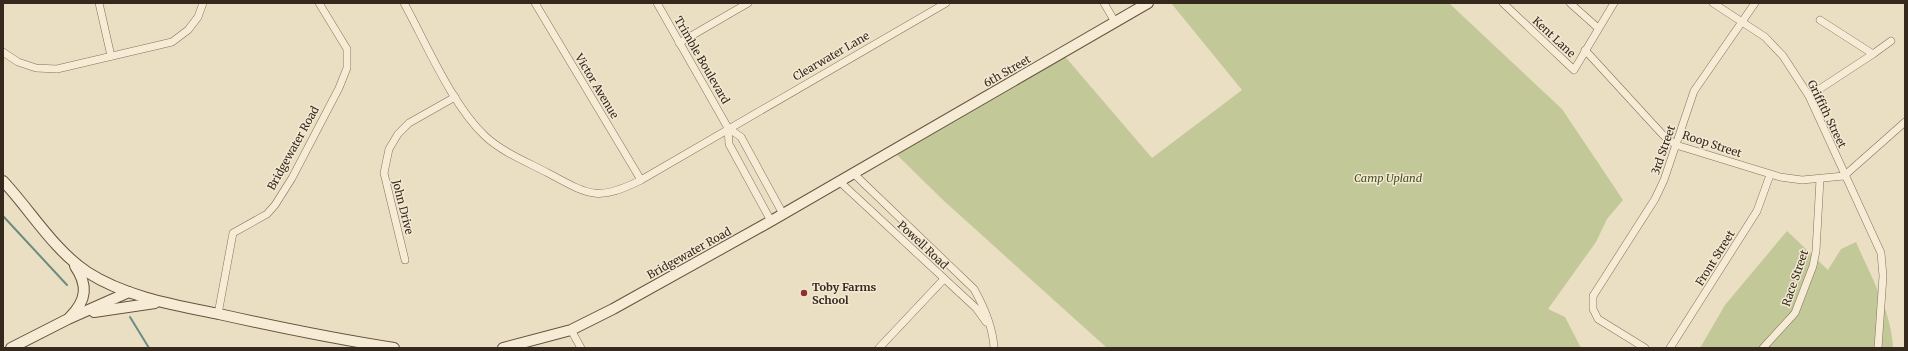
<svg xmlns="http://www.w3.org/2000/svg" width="1908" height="351" viewBox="0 0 1908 351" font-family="Merriweather,serif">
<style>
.green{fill:#c3c898}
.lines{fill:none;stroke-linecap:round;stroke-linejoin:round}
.stream{stroke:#6d8b83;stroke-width:2}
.street-casing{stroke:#84705b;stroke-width:8}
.secondary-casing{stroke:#66523e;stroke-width:12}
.street{stroke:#f6ecd6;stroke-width:7}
.secondary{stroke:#f6ecd6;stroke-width:10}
.poi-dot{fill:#8f2f31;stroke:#f3e9d2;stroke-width:1.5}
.labels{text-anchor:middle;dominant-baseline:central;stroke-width:3;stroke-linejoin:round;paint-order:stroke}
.street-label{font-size:11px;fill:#35291e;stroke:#f3e9d2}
.park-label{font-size:11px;font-style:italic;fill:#465026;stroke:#f3e9d2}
.poi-label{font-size:11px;font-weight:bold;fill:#35291e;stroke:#f3e9d2;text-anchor:start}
</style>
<rect width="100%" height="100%" fill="#ebdfc3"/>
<g class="green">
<polygon points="1171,3 1450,4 1562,109 1623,200 1607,219 1596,242 1548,309 1565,317 1581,348 1107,348 943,200 893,151 1062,53 1152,158 1242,90"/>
<path d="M1787,231L1828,270L1841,249L1856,242C1870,275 1892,312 1893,348H1700L1725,305Z"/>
</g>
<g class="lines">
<g class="stream">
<polyline points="3,216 67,285"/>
<polyline points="130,317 149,348"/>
</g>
<defs>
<g id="street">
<polyline points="99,3 111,56"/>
<path d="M404,3C426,43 452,105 485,136C502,152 527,162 548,173C589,195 597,202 641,180L946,3"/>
<polyline points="535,3 641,180"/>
<polyline points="657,3 728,128 741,137 783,214"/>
<polyline points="1104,3 1115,22"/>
<polyline points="1503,3 1574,70 1614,3"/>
<polyline points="1570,3 1598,28"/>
<polyline points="1713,3 1765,37 1783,56 1809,96 1881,253 1883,276 1878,348"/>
<polyline points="1820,20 1873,54"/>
<polyline points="679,43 748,3"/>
<polyline points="1585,50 1663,135 1676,145 1780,177 1802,180 1844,176"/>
<polyline points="3,52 18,62 36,68 57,69 172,42 188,30 198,17 203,3"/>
<polyline points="1809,96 1873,54 1891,41"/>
<polyline points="728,128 729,144 771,221"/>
<path d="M853,173L974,289C984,307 993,327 994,348"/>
<polyline points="1844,176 1905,122"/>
<polyline points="839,181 976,308 986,322"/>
<polyline points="405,260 384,173 389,149 398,134 409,123 455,97"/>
<polyline points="218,314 233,233 267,214 275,205 292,178 339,88 347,68 347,49 319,3"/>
<polyline points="571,330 581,348"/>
<polyline points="879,348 944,279"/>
<polyline points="1645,348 1598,319 1593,309 1593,296 1655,199 1664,180 1694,91 1755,3"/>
<polyline points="1670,348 1757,211 1770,175"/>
<polyline points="1763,348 1795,313 1813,266 1816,251 1820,179"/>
</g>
<g id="secondary">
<path d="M3,181C31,211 53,249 87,272C126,297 174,305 219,314C277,327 336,339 394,348"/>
<polyline points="94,312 155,303"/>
<path d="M70,317C87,300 88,285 75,266"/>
<polyline points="11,348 68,319 129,292"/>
<polyline points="503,348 571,330 613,309 771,221 1148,3"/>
</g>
</defs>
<use href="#street" class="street-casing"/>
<use href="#secondary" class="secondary-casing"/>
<use href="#street" class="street"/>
<use href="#secondary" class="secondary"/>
</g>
<circle class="poi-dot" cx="804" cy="293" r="4"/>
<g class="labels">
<g class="street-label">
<text transform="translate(1554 37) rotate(43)">Kent Lane</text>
<text transform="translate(831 56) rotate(-30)">Clearwater Lane</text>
<text transform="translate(702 60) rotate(60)">Trimble Boulevard</text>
<text transform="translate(1007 71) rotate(-30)">6th Street</text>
<text transform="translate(597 86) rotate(59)">Victor Avenue</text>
<text transform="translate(1827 114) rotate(64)">Griffith Street</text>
<text transform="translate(1712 144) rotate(18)">Roop Street</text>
<text transform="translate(293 148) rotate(-61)">Bridgewater Road</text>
<text transform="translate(1663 150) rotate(-71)">3rd Street</text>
<text transform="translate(403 207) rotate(76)">John Drive</text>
<text transform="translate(923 245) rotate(43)">Powell Road</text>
<text transform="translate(689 253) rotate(-29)">Bridgewater Road</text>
<text transform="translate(1715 258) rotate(-58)">Front Street</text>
<text transform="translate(1795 278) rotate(-71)">Race Street</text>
</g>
<g class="park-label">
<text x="1388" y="178">Camp Upland</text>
</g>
<g class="poi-label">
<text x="812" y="287">Toby Farms<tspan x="812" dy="13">School</tspan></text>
</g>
</g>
<rect width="1908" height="351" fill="none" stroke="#35291e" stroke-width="8"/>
</svg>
